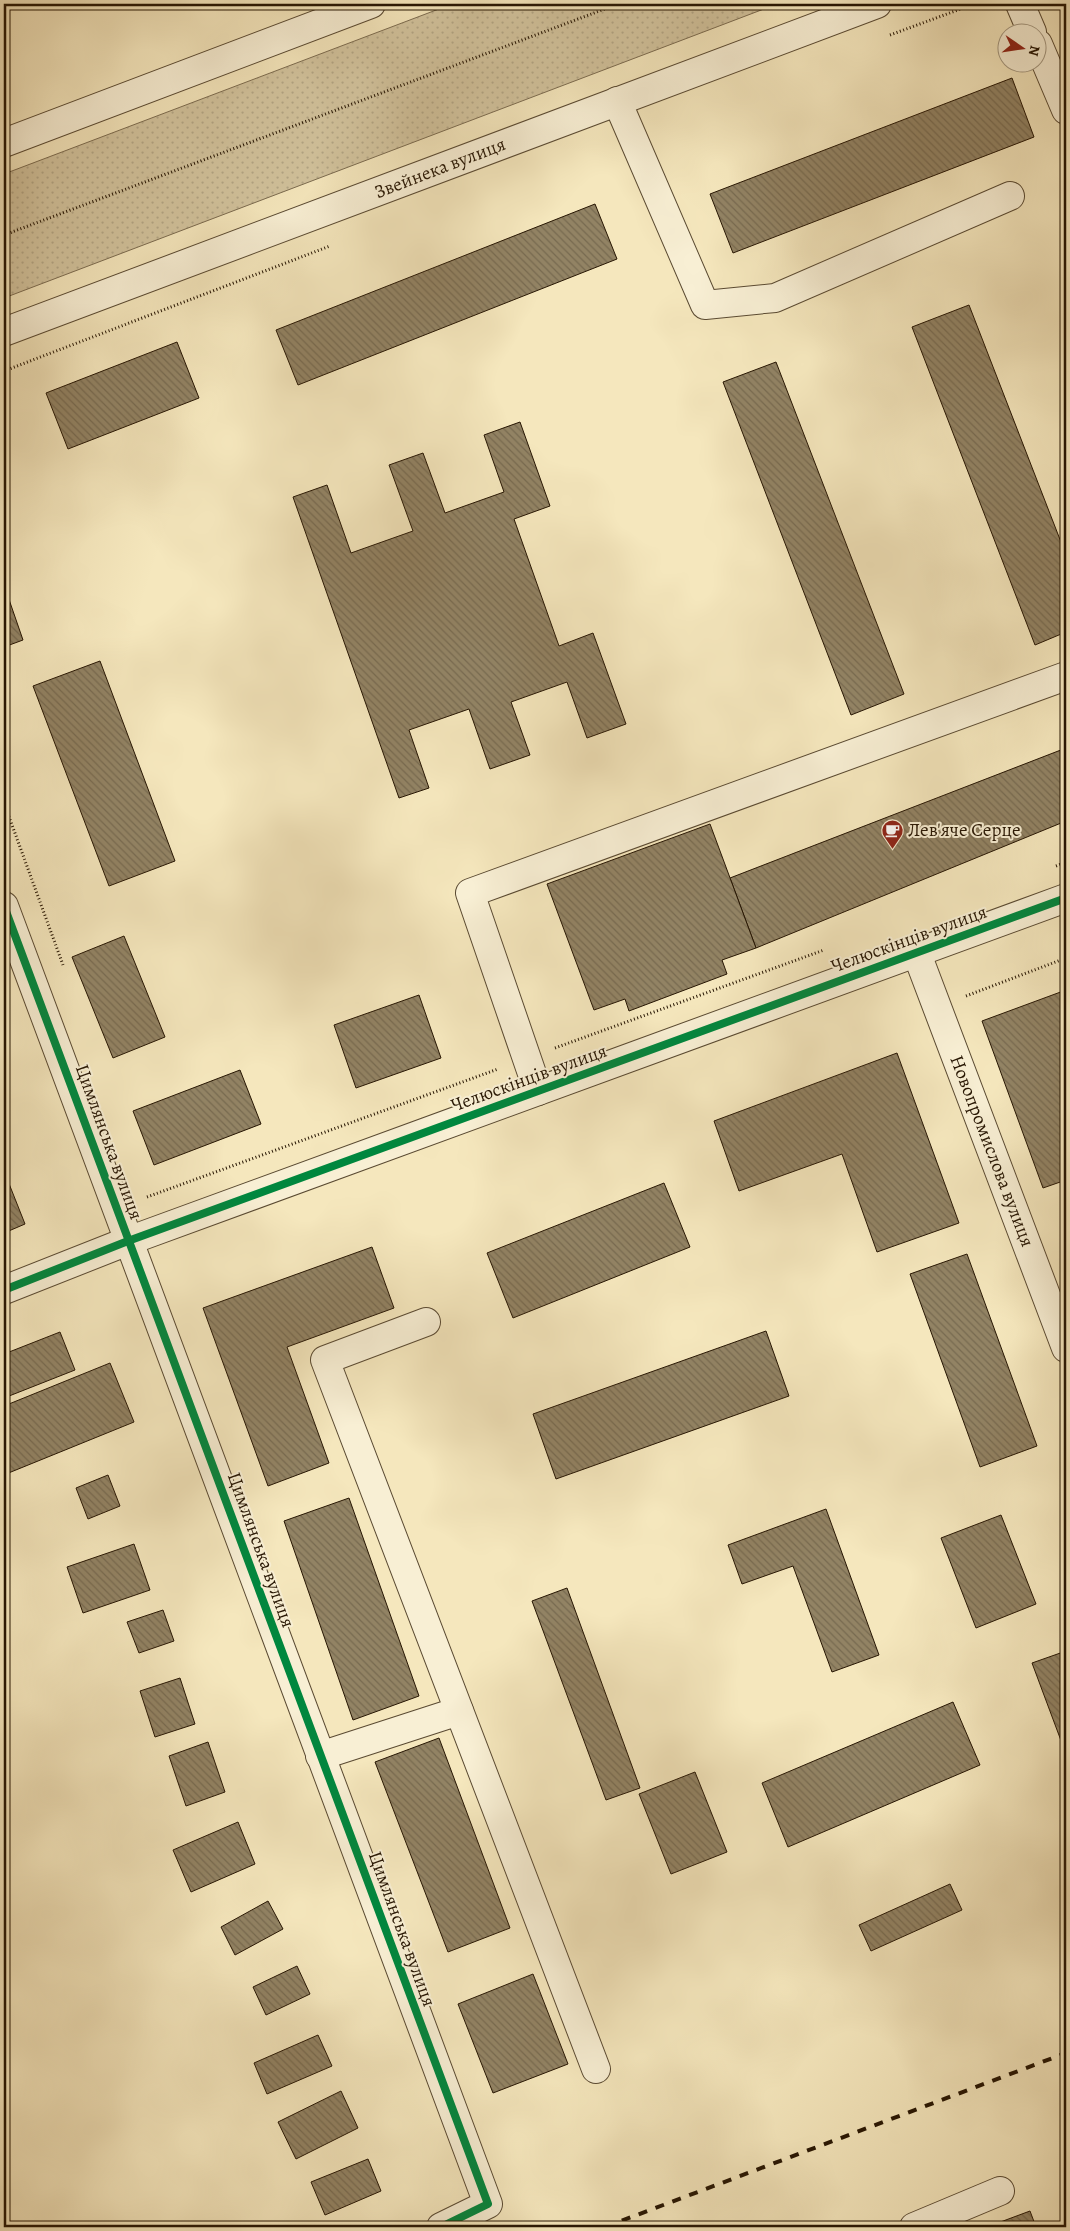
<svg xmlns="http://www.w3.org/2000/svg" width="1070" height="2231" viewBox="0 0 1070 2231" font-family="Alegreya,serif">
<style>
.green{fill:url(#green-dots);stroke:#7c6c50}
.building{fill:url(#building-back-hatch);stroke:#271603}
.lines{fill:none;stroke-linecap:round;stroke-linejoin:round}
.minor-casing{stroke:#5a4a32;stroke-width:30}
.path{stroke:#271603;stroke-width:3;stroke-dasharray:1 2.5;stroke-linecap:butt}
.minor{stroke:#f8efd4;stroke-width:28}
.rail{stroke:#271603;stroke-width:4;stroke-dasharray:9 9;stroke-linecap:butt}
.cycleway-casing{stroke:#f8efd4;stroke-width:11}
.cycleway{stroke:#00873e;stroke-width:8}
.labels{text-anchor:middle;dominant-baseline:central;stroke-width:4;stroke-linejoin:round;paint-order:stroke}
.street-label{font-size:19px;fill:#271603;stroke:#f8efd4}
.poi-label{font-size:19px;fill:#271603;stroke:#f8efd4;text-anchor:start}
</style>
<defs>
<pattern id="green-dots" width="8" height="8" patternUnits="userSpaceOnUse" patternTransform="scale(1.25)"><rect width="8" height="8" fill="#d2c39d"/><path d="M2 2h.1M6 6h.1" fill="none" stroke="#b4a786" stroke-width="1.8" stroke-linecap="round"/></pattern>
<pattern id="building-back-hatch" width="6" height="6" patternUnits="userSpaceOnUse" patternTransform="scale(1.25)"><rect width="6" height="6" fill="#928364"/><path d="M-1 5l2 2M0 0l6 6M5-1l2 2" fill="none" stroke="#776a50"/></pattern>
</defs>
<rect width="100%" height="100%" fill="#f5e7bd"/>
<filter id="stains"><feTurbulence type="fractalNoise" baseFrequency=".004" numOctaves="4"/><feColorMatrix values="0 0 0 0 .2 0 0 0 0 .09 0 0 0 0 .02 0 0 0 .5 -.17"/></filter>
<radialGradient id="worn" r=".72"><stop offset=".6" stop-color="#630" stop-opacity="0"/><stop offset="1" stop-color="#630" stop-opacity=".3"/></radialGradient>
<polygon class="green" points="452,4 777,4 4,298 4,174"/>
<g class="building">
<polygon points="1012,78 1034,137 733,253 710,194"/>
<polygon points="595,204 617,259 298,385 276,330"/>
<polygon points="969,305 1066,555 1066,632 1035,645 912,327"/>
<polygon points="177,342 199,398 68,449 46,393"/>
<polygon points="776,362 904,694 851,715 723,382"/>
<polygon points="520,422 550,506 514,519 559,646 593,633 626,724 587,738 567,682 511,702 530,755 490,769 469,709 409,730 429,788 399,798 293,497 327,485 351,553 413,531 389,465 423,453 445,513 504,492 484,435"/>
<polygon points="4,585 23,640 4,647"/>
<polygon points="100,661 175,861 109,886 33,686"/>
<polygon points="1066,748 1066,821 756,948 730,878"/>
<polygon points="710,824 756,948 722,960 727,974 629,1011 625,999 594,1010 547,884"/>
<polygon points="124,936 165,1037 113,1058 72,957"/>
<polygon points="1066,990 1066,1180 1043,1188 982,1021"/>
<polygon points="419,995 441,1058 356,1088 334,1025"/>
<polygon points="897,1053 959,1223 877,1252 842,1154 739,1191 714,1121"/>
<polygon points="240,1070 261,1124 154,1165 133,1111"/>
<polygon points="4,1171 25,1224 4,1233"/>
<polygon points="664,1183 690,1247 513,1318 487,1253"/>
<polygon points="372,1247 394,1308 287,1347 329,1463 268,1486 203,1308"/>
<polygon points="967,1254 1037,1446 980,1467 910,1274"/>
<polygon points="766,1331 789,1396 556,1479 533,1414"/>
<polygon points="60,1332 75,1370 4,1398 4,1354"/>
<polygon points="110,1363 134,1422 6,1474 4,1468 4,1406"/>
<polygon points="108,1475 120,1506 88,1519 76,1488"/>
<polygon points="349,1498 419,1696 353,1720 284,1521"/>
<polygon points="826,1509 879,1655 832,1672 793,1566 742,1584 728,1545"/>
<polygon points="1001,1515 1036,1604 976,1628 941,1538"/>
<polygon points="134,1544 150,1590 83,1613 67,1567"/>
<polygon points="567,1588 640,1788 606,1800 532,1601"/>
<polygon points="163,1610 174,1641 139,1653 127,1622"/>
<polygon points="1066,1651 1066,1754 1032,1663"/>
<polygon points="180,1678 195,1724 155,1737 140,1691"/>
<polygon points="953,1702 980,1765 788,1847 762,1783"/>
<polygon points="439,1738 510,1928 448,1952 375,1762"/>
<polygon points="208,1742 225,1792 186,1806 169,1756"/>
<polygon points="695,1772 727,1852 671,1874 639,1794"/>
<polygon points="238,1822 255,1864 191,1892 173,1850"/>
<polygon points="950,1884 962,1910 871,1951 859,1925"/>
<polygon points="268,1901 283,1929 235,1955 221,1927"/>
<polygon points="297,1966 310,1994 266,2015 253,1987"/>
<polygon points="533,1974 568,2064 493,2093 458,2004"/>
<polygon points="318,2035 332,2066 267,2094 254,2063"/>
<polygon points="341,2091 358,2128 296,2159 278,2122"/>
<polygon points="368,2159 381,2191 325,2215 311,2182"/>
<polygon points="1030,2211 1036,2227 987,2227"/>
</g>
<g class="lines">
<defs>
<g id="minor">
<polyline points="1020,4 1032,32"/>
<polyline points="1038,44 1066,110"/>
<polyline points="617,101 705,305 775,298 1010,196"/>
<polyline points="4,143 371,4"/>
<polyline points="4,332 877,4"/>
<polyline points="4,906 488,2204 441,2227"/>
<polyline points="917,954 1066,1348"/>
<polyline points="538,1091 470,893 1066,676"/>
<polyline points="4,1290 128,1241 1066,898"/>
<polyline points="426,1322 325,1360 596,2069"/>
<polyline points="320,1756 459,1711"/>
<polyline points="914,2227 1000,2191"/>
</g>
</defs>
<use href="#minor" class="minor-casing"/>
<g class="path">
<polyline points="890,35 974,4"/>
<polyline points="4,235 618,4"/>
<polyline points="4,371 330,246"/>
<polyline points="4,803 63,965"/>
<polyline points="1056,866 1066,862"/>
<polyline points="966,996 1066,958"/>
<polyline points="555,1048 824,950"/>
<polyline points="147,1197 498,1069"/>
</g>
<use href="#minor" class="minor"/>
<polyline class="rail" points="605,2227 1066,2053"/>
<defs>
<g id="cycleway">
<polyline points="4,906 488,2204 441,2227"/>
<polyline points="4,1290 128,1241 1066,898"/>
</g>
</defs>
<use href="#cycleway" class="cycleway-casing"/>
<use href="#cycleway" class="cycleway"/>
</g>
<defs>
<symbol id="cafe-pin" viewBox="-11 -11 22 30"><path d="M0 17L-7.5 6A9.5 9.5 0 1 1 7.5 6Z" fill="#8f2418" stroke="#f8efd4"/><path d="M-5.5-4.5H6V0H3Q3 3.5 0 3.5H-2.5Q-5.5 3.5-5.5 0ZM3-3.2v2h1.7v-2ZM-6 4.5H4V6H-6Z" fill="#fff"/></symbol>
</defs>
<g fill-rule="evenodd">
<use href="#cafe-pin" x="880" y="818" width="25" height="34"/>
</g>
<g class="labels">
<g class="street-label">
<text transform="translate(440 168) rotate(-21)">Звейнека вулиця</text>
<text transform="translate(909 939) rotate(-20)">Челюскінців вулиця</text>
<text transform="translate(529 1078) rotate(-20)">Челюскінців вулиця</text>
<text transform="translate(109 1142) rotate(70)">Цимлянська вулиця</text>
<text transform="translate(992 1151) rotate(69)">Новопромислова вулиця</text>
<text transform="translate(261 1550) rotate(70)">Цимлянська вулиця</text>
<text transform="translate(402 1929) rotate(70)">Цимлянська вулиця</text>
</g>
<g class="poi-label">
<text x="908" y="830">Лев'яче Серце</text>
</g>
</g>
<rect width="1070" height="2231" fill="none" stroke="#f5e7bd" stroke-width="20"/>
<rect x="5" y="5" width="1060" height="2221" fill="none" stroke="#271603" stroke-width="2.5"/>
<rect x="10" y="10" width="1050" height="2211" fill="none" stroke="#271603"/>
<g transform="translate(1022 48) rotate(103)"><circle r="24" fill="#f8efd4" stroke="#a49880"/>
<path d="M0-4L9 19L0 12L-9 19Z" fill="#8f2418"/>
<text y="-8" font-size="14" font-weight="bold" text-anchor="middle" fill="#271603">N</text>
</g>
<rect width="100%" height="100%" filter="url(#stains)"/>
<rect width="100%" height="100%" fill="url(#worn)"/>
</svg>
